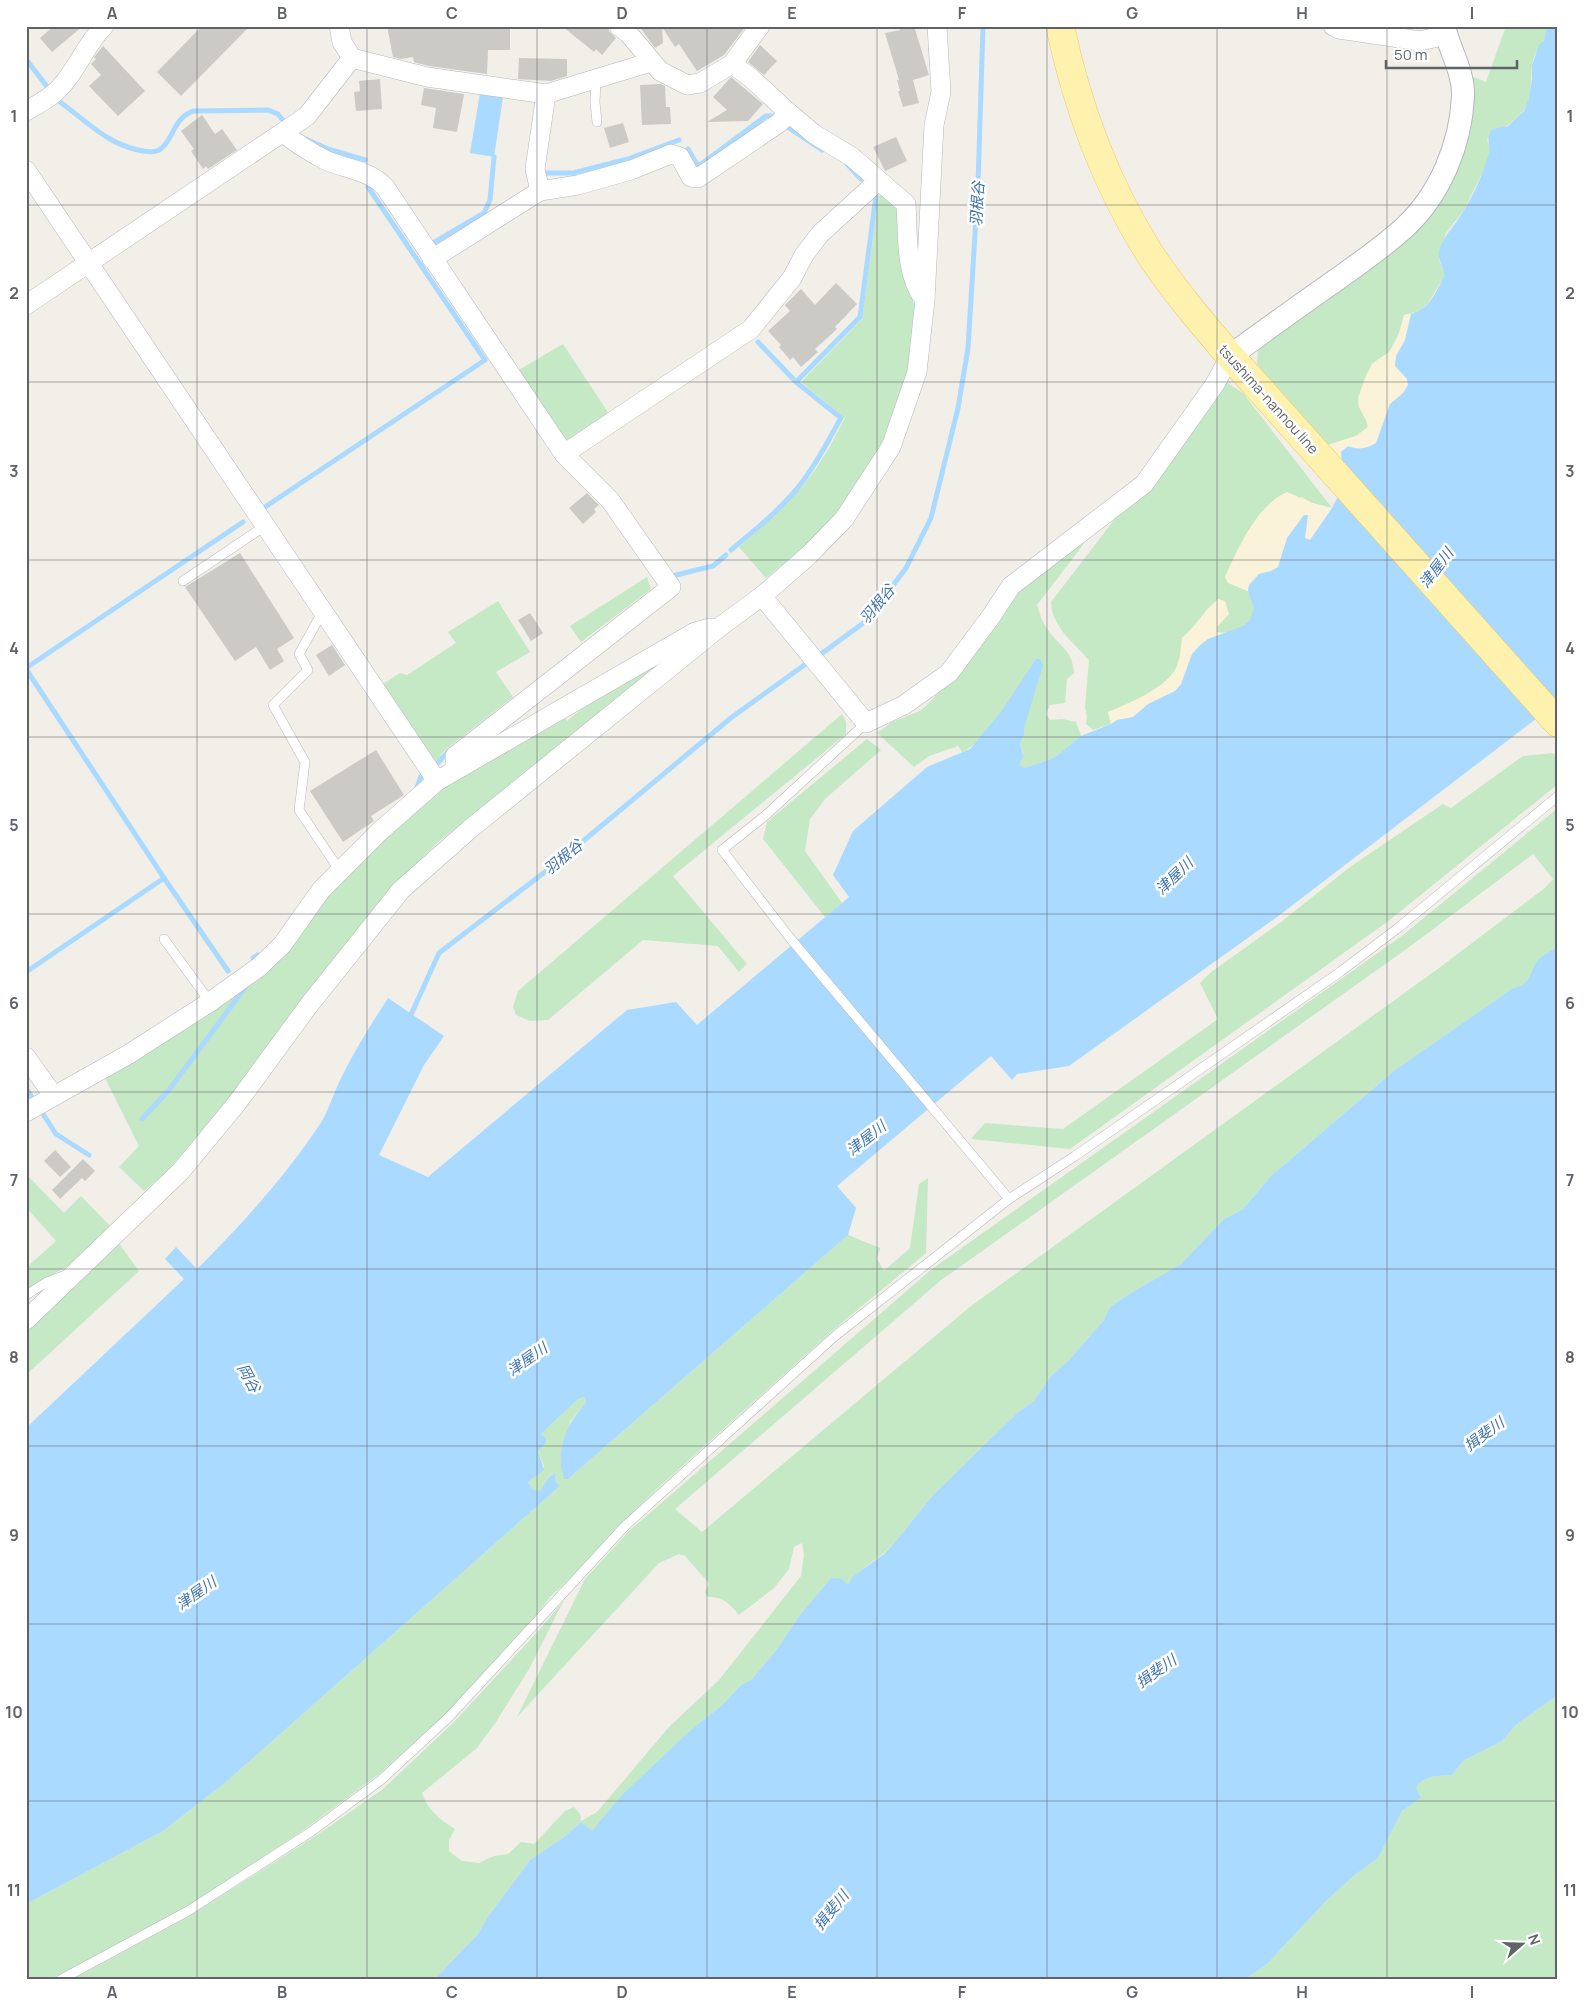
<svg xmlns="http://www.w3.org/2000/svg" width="1584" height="2006" viewBox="0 0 1584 2006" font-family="Manrope,'Noto Sans JP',sans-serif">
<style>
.green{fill:#c5e8c5;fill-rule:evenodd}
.sand{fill:#fbf3d9}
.water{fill:#aadaff}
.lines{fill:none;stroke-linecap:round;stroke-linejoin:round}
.stream{stroke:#aadaff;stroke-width:5}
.building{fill:#cccac5}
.service-casing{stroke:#b5b8bc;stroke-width:10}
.minor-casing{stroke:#b5b8bc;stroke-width:20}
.tertiary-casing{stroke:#b5b8bc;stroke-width:24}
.primary-casing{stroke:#f2c960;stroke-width:29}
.service{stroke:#fff;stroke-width:9}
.minor{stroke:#fff;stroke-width:19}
.tertiary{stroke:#fff;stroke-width:22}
.primary{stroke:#fff2af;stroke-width:28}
.grid{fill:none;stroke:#5f6368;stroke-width:1;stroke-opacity:0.55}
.labels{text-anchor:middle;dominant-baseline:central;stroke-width:5;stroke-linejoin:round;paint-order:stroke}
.street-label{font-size:14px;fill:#5f6368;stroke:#fff}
.water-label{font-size:15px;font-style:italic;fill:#4174aa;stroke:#fff}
.neatline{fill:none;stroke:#5f6368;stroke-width:2}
.grid-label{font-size:16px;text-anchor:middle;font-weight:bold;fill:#5f6368}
</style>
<rect width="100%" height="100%" fill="#f1efe8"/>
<g class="green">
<path d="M1506,26H1547C1546,31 1545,37 1543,41C1538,48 1533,57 1532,66C1530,79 1533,99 1523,111C1512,124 1500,129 1487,139L1491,152L1486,165L1464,210L1446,233L1439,259L1444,273L1443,279L1426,306L1419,311L1404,315L1399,333L1390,351L1372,364L1358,397L1359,407L1367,420L1368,427L1356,436L1328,445L1257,365L1258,349L1409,237L1471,76L1486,82Z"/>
<path d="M884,192L902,211C904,233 903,257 906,279C908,290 915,301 915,312C913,401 867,491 801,549C790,559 777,568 766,578L739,547C769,520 801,494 822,459C831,446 837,432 845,418L801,382L862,319L879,196Z"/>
<polygon points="563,344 611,417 564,445 517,371"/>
<path d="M1226,382L1243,393L1332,508L1312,503L1302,497L1261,512L1225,577L1238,587L1248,591C1251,597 1256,607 1254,614C1250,626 1228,635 1217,632V627L1208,608L1194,627L1182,638C1181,648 1181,663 1174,672C1159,692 1130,703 1108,712L1111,724L1093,730L1086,724L1087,717L1085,707L1089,660C1073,642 1052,627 1051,602L1124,507L1152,489Z"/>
<path d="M1081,541L1083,545L1037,605C1040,614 1042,622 1048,630C1060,648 1072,648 1074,673L1067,679L1065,703L1050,705L1046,714L1050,720L1062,719L1076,722L1081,736L1054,758L1024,768L1019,765L1023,753L1020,743L1024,735V728L1036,659C1021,682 987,742 962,752L958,746L929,756L914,767L877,733L892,722L920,711L928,704L954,675L1019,590Z"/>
<polygon points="647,577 651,589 581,642 570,626"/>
<polygon points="498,601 530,652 496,672 513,697 444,751 434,764 378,687 400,673 407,675 456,643 448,632"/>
<polygon points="687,641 436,844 394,886 232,1098 164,1174 144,1191 119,1167 139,1146 104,1076 240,987 286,954 336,886 386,835 442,787 561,713 567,721 604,691"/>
<polygon points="842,714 846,722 846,734 673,876 747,964 739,972 718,946 643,940 548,1020 530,1021 516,1015 513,1007 518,991"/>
<polygon points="867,739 881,750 825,799 810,819 805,851 842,903 825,917 763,839 767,822"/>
<polygon points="1553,753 1558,757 1558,784 1391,919 1070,1149 971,1139 985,1123 1063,1129 1218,1019 1200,983 1210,973 1281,922 1350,867 1443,804 1451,808 1523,756"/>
<path d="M1558,808V946L1539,960L1529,980L1521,987L1513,988L1500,997L1395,1070L1271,1176L1243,1209L1224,1219L1181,1264L1129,1294L1110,1307L1104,1320L1069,1360L1051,1376L1034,1401L1017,1413L933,1495L895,1542L884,1553L852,1577L848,1585L831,1578L799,1616L778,1648L752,1679L741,1685L722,1705L692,1729L592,1832L581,1822L564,1837L530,1860L487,1918L478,1934L434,1980H71L188,1917L320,1833L383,1789L454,1722L540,1629L564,1600L529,1669L496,1722L477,1748L422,1793C427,1809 441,1821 455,1829L449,1840V1851L462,1861L479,1863L494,1856L508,1854L521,1842L534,1844L565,1811L574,1807L580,1814L581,1821L597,1812L669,1727L719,1680L801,1576L804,1555L802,1543L794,1547L789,1569L774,1588L739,1615C730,1604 724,1597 708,1597L705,1592L709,1583L685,1556L679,1554L659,1563L517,1717L585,1579L629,1531L932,1269L1403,935ZM1533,854L1553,879L1545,888L1439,968L971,1306L702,1532L675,1509L940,1281L1412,945Z"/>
<polygon points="26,1174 64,1213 81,1196 110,1226 75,1262 26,1290 26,1268 56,1241 26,1207"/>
<polygon points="928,1178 926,1253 832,1331 658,1488 622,1523 581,1568 550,1597 532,1621 447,1713 379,1774 309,1826 187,1908 49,1980 26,1980 26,1904 163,1831 226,1782 560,1486 555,1481 556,1473 550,1476 541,1491 533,1491 528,1482 544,1467 538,1451 546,1443 541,1434 578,1399 584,1397 586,1402 570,1422 564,1479 568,1479 848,1235 880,1248 877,1259 884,1271 910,1248 919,1184"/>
<polygon points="117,1241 139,1271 26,1375 26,1331"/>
<path d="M1558,1695V1980H1244L1267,1964L1327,1900L1356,1874L1378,1858L1402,1811L1421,1798L1415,1788C1424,1775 1439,1776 1452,1775L1463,1761L1502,1741L1517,1724Z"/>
</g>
<g class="sand">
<path d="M1411,314L1405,340L1396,356L1395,366L1407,379L1408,385L1403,393L1390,404L1376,443L1371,446L1355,449L1342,464L1328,445L1356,436L1368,427C1367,419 1361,413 1359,406C1357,397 1366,373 1372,365C1376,359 1385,357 1390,351C1398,341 1401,327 1404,315Z"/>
<path d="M1287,492L1312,503L1332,508L1310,540L1305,538L1308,519L1287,538L1278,567C1265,574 1249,573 1248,591L1228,583L1225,577C1238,548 1257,505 1287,492Z"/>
<path d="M1218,599L1225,601L1229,614L1217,627V632L1223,634L1208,639L1192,654L1181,684L1175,691L1148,704L1133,717L1117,720L1111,724L1108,712C1127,704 1167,688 1176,668C1180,659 1181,648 1182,638C1196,626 1204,611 1218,599Z"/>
</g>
<g class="water">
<path d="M1547,26H1558V702L1277,917L1069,1066L1017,1074L1012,1080L991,1056L837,1186L856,1208L848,1235L568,1479H564C564,1473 561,1470 561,1464C560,1438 570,1422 586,1402L584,1397L578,1399L541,1434L546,1439V1443L538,1451L544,1470L528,1482L533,1490L540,1491L550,1476L556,1473L555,1481L560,1486L226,1782L163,1831L26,1904V1428L184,1279L165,1259L176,1247L197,1269C243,1223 286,1176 322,1121C328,1111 332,1098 337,1087C351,1056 370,1026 388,998L444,1036L424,1065L379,1155L428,1177L627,1010L676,1002L697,1025L849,897L833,875L853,831L927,767L970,749L1001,712L1036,659H1040L1043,665L1024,728V735L1020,743L1023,756L1019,765L1024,768L1054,758L1081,736L1111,724L1117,720L1133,717L1148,704L1175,691L1181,684L1192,654L1199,646L1208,639L1243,626L1250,620L1254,608L1248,591L1249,585L1259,574L1271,571L1278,567L1287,538L1304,515H1308L1305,538L1310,540L1332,508L1344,485L1341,452L1348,446C1357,450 1367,449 1376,443L1390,404L1403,393L1408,385L1407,379L1395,366L1396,356L1405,340L1411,314C1416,312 1421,310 1425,307C1430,303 1444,280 1444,274C1443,265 1436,258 1440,248C1446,233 1456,224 1464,210C1474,194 1482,175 1488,157C1493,146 1484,142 1492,129L1508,126L1524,111L1529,98L1532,79V65L1539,45L1544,40Z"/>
<polygon points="480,93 503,97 494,157 470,153"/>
<path d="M1558,946V1695L1517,1724L1502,1741L1463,1761L1452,1775C1439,1776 1423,1775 1416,1788L1421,1798L1402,1811L1378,1858L1356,1874L1327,1900L1267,1964L1244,1980H434L478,1934L487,1918L530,1860L564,1837L581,1822L592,1831L622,1795L692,1729L722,1705L741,1685L752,1679L778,1648L799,1616L831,1578L842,1579L848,1585L852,1577L884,1554L895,1542L933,1495L1017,1413L1034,1401L1051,1376L1069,1360L1104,1320L1110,1307L1129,1294L1181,1264L1224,1219L1243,1209L1271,1176L1395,1070L1513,988C1532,985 1529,972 1538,960C1543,955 1552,951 1558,946Z"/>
</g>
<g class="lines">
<g class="stream">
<polyline points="26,59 48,88"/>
<path d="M60,102C77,114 92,129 110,139C120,145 152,158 162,148C175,136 173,119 193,111L268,110L278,114L282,119"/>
<polyline points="789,128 822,150"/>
<polyline points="306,139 328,149 365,160"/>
<polyline points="688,149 696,163 700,165 766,116 774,116"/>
<polyline points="847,164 861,179"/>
<polyline points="546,173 573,173 628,159 679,140"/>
<polyline points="433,243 484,213 490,200 494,157"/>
<polyline points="758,342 796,382"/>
<polyline points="265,507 485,360 368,187"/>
<path d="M731,550C754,531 777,512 796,490C814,468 827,443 841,418L796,382L860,317L876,196"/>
<polyline points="672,576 713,566 726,555"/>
<polyline points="817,657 866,621 906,568 931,518 958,408 968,348 978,185 983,26"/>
<polyline points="26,668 243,522"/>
<polyline points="26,669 164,878 26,972"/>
<polyline points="435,766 447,753"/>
<polyline points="416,790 421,776"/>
<polyline points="164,878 228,971"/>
<polyline points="253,958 258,955"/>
<polyline points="409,1019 439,953 558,862 732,717 810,661"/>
<polyline points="26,1088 56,1134 89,1155"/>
<polyline points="142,1119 169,1090 247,985"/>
</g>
</g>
<g class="building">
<polygon points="54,26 83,26 52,52 40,38"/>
<polygon points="202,26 250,26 181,96 157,72"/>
<polygon points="387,26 510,26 510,50 488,50 487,74 429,66 414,62 413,57 401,59 393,57"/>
<polygon points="562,26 608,26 609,31 616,38 602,55 596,49 594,52"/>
<polygon points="639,26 746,26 724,55 697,71 679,44 675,47 662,27 663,43 655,48"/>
<polygon points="899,26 914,26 929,75 913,80 919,103 903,107 898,91 900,91 897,80 899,80 885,33 900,30"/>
<polygon points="760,45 777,61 764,75 748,62"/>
<polygon points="103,46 145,91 118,116 89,86 101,75 91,64 96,59 94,57"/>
<polygon points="519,58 567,59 567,76 551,81 518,79"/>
<polygon points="731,77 763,104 748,121 707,122 727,110 713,97"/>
<polygon points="380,79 382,109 356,111 354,92 360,91 359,81"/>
<polygon points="661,84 665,86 666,107 670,107 671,124 642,125 640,85"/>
<polygon points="424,88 464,94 457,132 433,128 436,108 421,105"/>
<polygon points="202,115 215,134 222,129 237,150 208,169 206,166 203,169 191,151 194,149 181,131"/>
<polygon points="623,123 629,142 610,148 604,128"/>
<polygon points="896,137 907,161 885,171 873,147"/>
<polygon points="836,283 857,304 835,327 837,329 815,349 818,352 801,367 793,357 790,360 779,347 781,345 768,331 790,311 785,305 801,289 815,305"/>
<polygon points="587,493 599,505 594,509 596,512 583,524 569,508"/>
<polygon points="240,553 294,638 277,649 284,661 270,670 256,647 235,661 185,587"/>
<polygon points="530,613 543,633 531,641 518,620"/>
<polygon points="332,645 345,665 329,676 316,655"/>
<polygon points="376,750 404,795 371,816 374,821 343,842 310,791"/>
<polygon points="55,1150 71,1167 60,1177 44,1161"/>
<polygon points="83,1159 95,1171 85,1181 82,1178 60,1199 52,1190"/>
</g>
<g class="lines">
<defs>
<g id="service">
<polyline points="596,80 595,102 597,122"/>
<polyline points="183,581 265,526"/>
<polyline points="323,611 299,654 308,670 273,705 305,762 299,810 340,871"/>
<polyline points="866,723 766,815 722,850 790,938 1009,1199"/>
<polyline points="164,939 210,1002"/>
<polyline points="26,1295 47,1282 66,1275"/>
<polyline points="60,1980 188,1911 312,1831 381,1780 449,1717 625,1526 835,1336 1009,1199 1075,1156 1340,972 1398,928 1558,796"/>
</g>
<g id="minor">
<polyline points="339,26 342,42 352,58 427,77 546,94 651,62"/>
<polyline points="619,26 629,34 660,71 687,85 700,83 732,64 760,26"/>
<polyline points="1333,26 1339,29 1420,41 1446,35"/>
<path d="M732,64L751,78L789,113L814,134L852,157L906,204C908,235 905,274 924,299"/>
<path d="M26,111C40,103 54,96 64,83C79,65 87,43 104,26"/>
<path d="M283,133C296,143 310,152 325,160C345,169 369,170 385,187L564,454L610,500L671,587L455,756V770"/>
<polyline points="26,170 437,781"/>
<polyline points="540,191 535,169 546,94"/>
<polyline points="432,259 540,191 578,185 631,170 671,154 680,157 691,177 698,178 779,123 789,113"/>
<polyline points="26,305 307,116 352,58"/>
<polyline points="564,454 751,329 792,278 804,255 820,234 878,181"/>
<polyline points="762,596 866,723 904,705 949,673 992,615 1011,586 1144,484 1215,384 1230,356"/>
<polyline points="26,1057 53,1095"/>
<polyline points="26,1112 129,1054 210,1002 259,967 282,945 321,890 379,832 437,781 695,632 710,628"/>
<polyline points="26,1320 181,1171 237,1103 309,1005 401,890 470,829 721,626 762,596 809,555 844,519 891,447 917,372 925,300 934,125 941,92 937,26"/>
</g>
<path id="tertiary" d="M1230,356C1263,332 1296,308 1329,285C1354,267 1381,249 1404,228C1440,195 1461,144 1463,96C1464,72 1449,49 1444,26"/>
<path id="primary" d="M1060,26C1077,106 1105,182 1148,251C1172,288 1201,322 1230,356L1558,723"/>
</defs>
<use href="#service" class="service-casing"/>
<use href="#minor" class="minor-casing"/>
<use href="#tertiary" class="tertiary-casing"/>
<use href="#primary" class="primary-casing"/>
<use href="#service" class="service"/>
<use href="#minor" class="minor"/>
<use href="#tertiary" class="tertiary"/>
<use href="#primary" class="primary"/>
</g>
<path class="grid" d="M197,26V1980M367,26V1980M537,26V1980M707,26V1980M877,26V1980M1047,26V1980M1217,26V1980M1387,26V1980M26,205H1558M26,382H1558M26,560H1558M26,737H1558M26,914H1558M26,1092H1558M26,1269H1558M26,1446H1558M26,1624H1558M26,1801H1558"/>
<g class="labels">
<g class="street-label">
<text transform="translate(1269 399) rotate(48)">tsushima-nannou line</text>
</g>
<g class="water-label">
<text transform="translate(977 204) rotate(-87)">羽根谷</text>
<text transform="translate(1436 568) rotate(-53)">津屋川</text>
<text transform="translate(877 604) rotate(-50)">羽根谷</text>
<text transform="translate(563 857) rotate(-39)">羽根谷</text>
<text transform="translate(1174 876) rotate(-44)">津屋川</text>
<text transform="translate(866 1138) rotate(-38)">津屋川</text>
<text transform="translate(527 1359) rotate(-35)">津屋川</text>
<text transform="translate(249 1378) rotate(62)">岡谷</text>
<text transform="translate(1484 1434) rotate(-36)">揖斐川</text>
<text transform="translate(196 1593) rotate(-35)">津屋川</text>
<text transform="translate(1156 1671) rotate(-35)">揖斐川</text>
<text transform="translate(831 1910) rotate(-51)">揖斐川</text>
</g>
</g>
<rect width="1584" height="2006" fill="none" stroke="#ffffff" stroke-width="55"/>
<g transform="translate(1522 1944) rotate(70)" stroke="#ffffff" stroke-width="4" paint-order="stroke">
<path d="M0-4L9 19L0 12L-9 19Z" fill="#5f6368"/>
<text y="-8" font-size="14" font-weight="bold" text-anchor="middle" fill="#5f6368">N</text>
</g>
<path d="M1386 60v8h131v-8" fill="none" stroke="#5f6368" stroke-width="2.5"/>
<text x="1394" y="60" font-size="15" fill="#5f6368" stroke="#ffffff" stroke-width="4" paint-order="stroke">50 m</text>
<rect x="28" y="28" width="1528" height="1950" class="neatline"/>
<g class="grid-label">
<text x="112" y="19">A</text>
<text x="282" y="19">B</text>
<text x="452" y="19">C</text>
<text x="622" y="19">D</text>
<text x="792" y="19">E</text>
<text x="962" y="19">F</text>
<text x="1132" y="19">G</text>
<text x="1302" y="19">H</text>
<text x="1472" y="19">I</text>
<text x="14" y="122">1</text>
<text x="1570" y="122">1</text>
<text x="14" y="299">2</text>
<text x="1570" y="299">2</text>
<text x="14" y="477">3</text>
<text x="1570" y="477">3</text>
<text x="14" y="654">4</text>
<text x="1570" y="654">4</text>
<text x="14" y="831">5</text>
<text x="1570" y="831">5</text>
<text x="14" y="1009">6</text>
<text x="1570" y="1009">6</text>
<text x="14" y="1186">7</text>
<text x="1570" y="1186">7</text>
<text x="14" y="1363">8</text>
<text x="1570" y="1363">8</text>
<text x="14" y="1541">9</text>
<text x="1570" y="1541">9</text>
<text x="14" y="1718">10</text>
<text x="1570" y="1718">10</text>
<text x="14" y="1896">11</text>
<text x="1570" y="1896">11</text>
<text x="112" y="1998">A</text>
<text x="282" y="1998">B</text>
<text x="452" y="1998">C</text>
<text x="622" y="1998">D</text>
<text x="792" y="1998">E</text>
<text x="962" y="1998">F</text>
<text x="1132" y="1998">G</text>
<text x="1302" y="1998">H</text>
<text x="1472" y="1998">I</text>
</g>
</svg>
